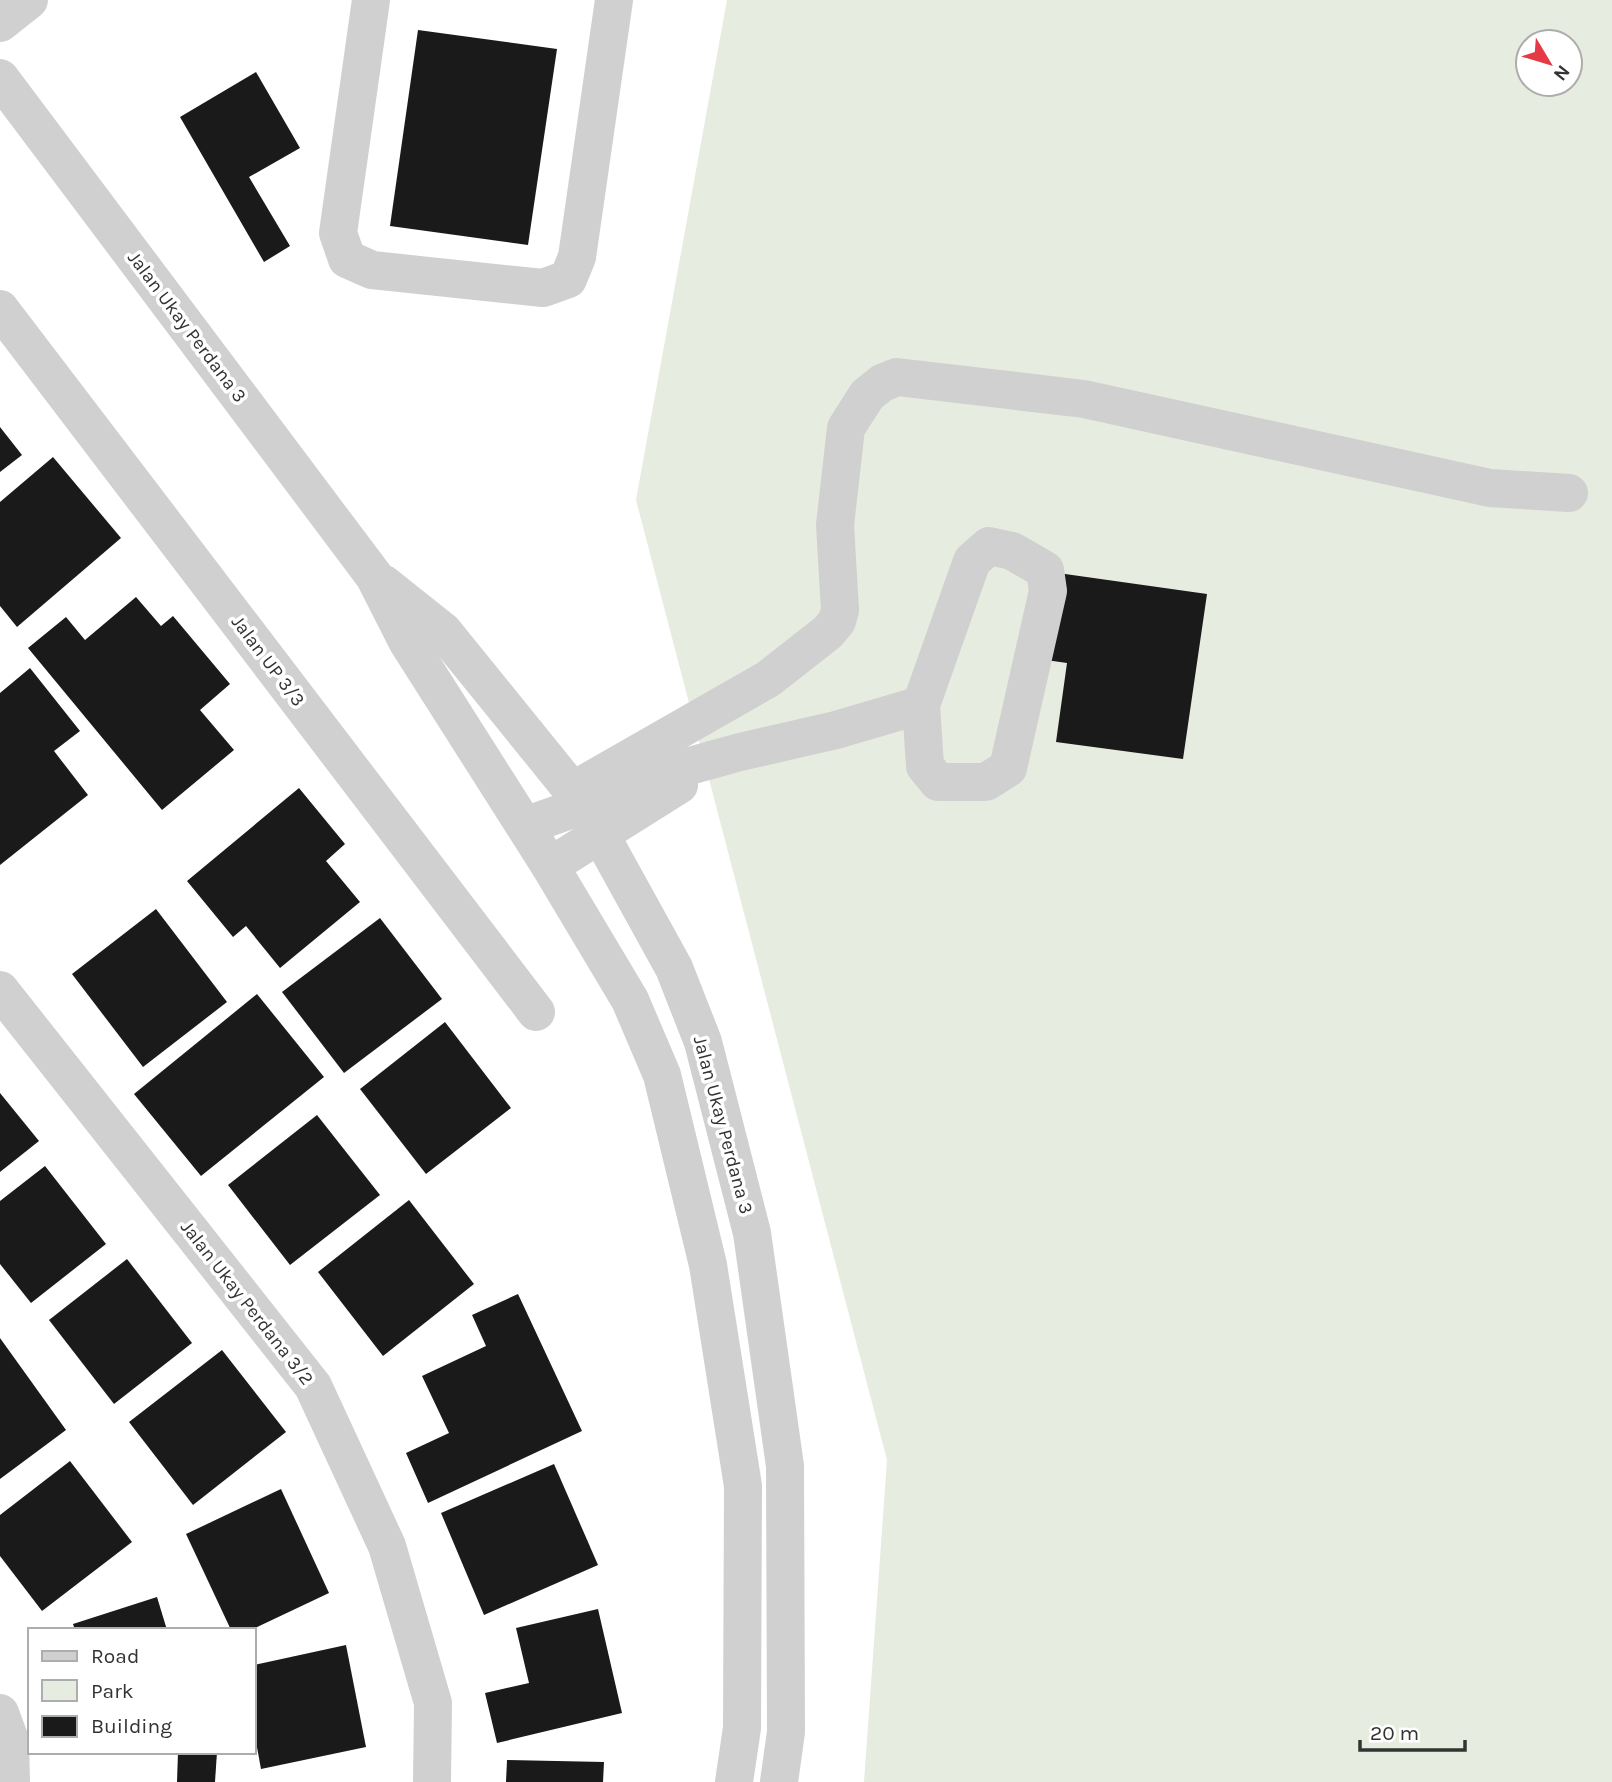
<svg xmlns="http://www.w3.org/2000/svg" width="1612" height="1782" viewBox="0 0 1612 1782" font-family="Karla,sans-serif">
<style>
.green{fill:#e6ecdf;fill-rule:evenodd}
.building{fill:#1a1a1a}
.lines{fill:none;stroke-linecap:round;stroke-linejoin:round}
.minor{stroke:#d0d0d0;stroke-width:38}
.labels{text-anchor:middle;dominant-baseline:central;stroke-width:7;stroke-linejoin:round;paint-order:stroke}
.street-label{font-size:19px;fill:#333;stroke:#fff}
</style>
<rect width="100%" height="100%" fill="#fff"/>
<path class="green" d="M727,0H1612V1782H864L887,1460L636,500ZM1528,42H1570V84H1528Z"/>
<g class="building">
<polygon points="418,30 557,49 528,245 390,226"/>
<polygon points="256,72 300,148 249,177 290,246 264,262 180,117"/>
<polygon points="0,427 22,455 0,472"/>
<polygon points="53,457 121,538 17,627 0,606 0,502"/>
<polygon points="1058,573 1207,594 1183,759 1056,742 1067,663 1046,660"/>
<polygon points="136,597 161,626 173,616 230,684 200,710 234,750 162,810 28,648 66,617 85,640"/>
<polygon points="30,668 80,731 54,751 88,795 0,865 0,693"/>
<polygon points="299,788 345,844 326,861 360,902 280,968 246,926 233,937 187,881"/>
<polygon points="156,909 227,1002 143,1067 72,974"/>
<polygon points="380,918 442,999 344,1073 282,992"/>
<polygon points="257,994 324,1077 201,1176 134,1094"/>
<polygon points="445,1022 511,1108 426,1174 360,1089"/>
<polygon points="0,1093 39,1141 0,1172"/>
<polygon points="317,1115 380,1195 290,1265 228,1185"/>
<polygon points="45,1166 106,1244 31,1303 0,1264 0,1201"/>
<polygon points="409,1200 474,1284 383,1356 318,1272"/>
<polygon points="127,1259 192,1343 114,1404 49,1320"/>
<polygon points="518,1294 582,1431 428,1503 406,1453 449,1433 422,1376 486,1346 472,1315"/>
<polygon points="0,1338 66,1430 0,1479"/>
<polygon points="222,1350 286,1432 193,1505 129,1422"/>
<polygon points="70,1461 132,1542 42,1611 0,1556 0,1515"/>
<polygon points="554,1464 598,1565 484,1615 441,1513"/>
<polygon points="281,1489 329,1593 251,1630 231,1630 186,1534"/>
<polygon points="157,1597 167,1630 75,1630 73,1624"/>
<polygon points="598,1609 622,1713 497,1743 485,1693 529,1683 516,1628"/>
<polygon points="346,1645 366,1747 261,1769 254,1731 254,1665"/>
<polygon points="178,1752 217,1752 215,1782 177,1782"/>
<polygon points="507,1760 604,1762 603,1782 506,1782"/>
</g>
<g class="lines">
<g class="minor">
<polyline points="371,0 338,233 347,259 372,270 543,288 568,279 577,257 614,0"/>
<polyline points="0,23 29,0"/>
<polyline points="0,78 374,576 407,641 550,866 630,1000 662,1075 708,1265 743,1486 742,1728 734,1782"/>
<polyline points="0,309 536,1012"/>
<polygon points="989,546 1012,551 1045,570 1048,591 1008,768 986,782 938,782 925,766 921,705 972,561"/>
<polyline points="384,584 443,631 584,805 674,968 703,1042 752,1233 785,1466 786,1732 779,1782"/>
<polyline points="572,791 768,679 828,632 837,621 840,610 835,525 846,428 867,395 882,383 897,377 1084,399 1490,488 1569,493"/>
<polyline points="525,826 584,805 639,780 740,752 836,730 921,705"/>
<polyline points="550,866 679,785"/>
<polyline points="0,990 313,1386 387,1546 433,1703 432,1782"/>
<polyline points="0,1713 10,1740 11,1782"/>
</g>
</g>
<g class="labels">
<g class="street-label">
<text transform="translate(187 327) rotate(53)">Jalan Ukay Perdana 3</text>
<text transform="translate(268 661) rotate(53)">Jalan UP 3/3</text>
<text transform="translate(723 1125) rotate(75)">Jalan Ukay Perdana 3</text>
<text transform="translate(247 1303) rotate(52)">Jalan Ukay Perdana 3/2</text>
</g>
</g>
<rect x="28" y="1628" width="228" height="126" fill="#ffffff" stroke="#adadad" stroke-width="2"/>
<rect x="42" y="1651" width="35" height="10" fill="#d0d0d0" stroke="#adadad" stroke-width="2"/>
<text x="91" y="1663" font-size="21" fill="#333333">Road</text>
<rect x="42" y="1680" width="35" height="21" fill="#e6ecdf" stroke="#adadad" stroke-width="2"/>
<text x="91" y="1698" font-size="21" fill="#333333">Park</text>
<rect x="42" y="1716" width="35" height="21" fill="#1a1a1a" stroke="#adadad" stroke-width="2"/>
<text x="91" y="1733" font-size="21" fill="#333333">Building</text>
<g transform="translate(1549 63) rotate(128)"><circle r="33" fill="#ffffff" stroke="#adadad" stroke-width="2"/>
<path d="M0-5L12 26L0 18L-12 26Z" fill="#e63946"/>
<text y="-10" font-size="19" font-weight="bold" text-anchor="middle" fill="#333333">N</text>
</g>
<path d="M1360 1740v10h105v-10" fill="none" stroke="#333333" stroke-width="3.5"/>
<text x="1370" y="1740" font-size="21" fill="#333333" stroke="#ffffff" stroke-width="5" paint-order="stroke">20 m</text>
</svg>
